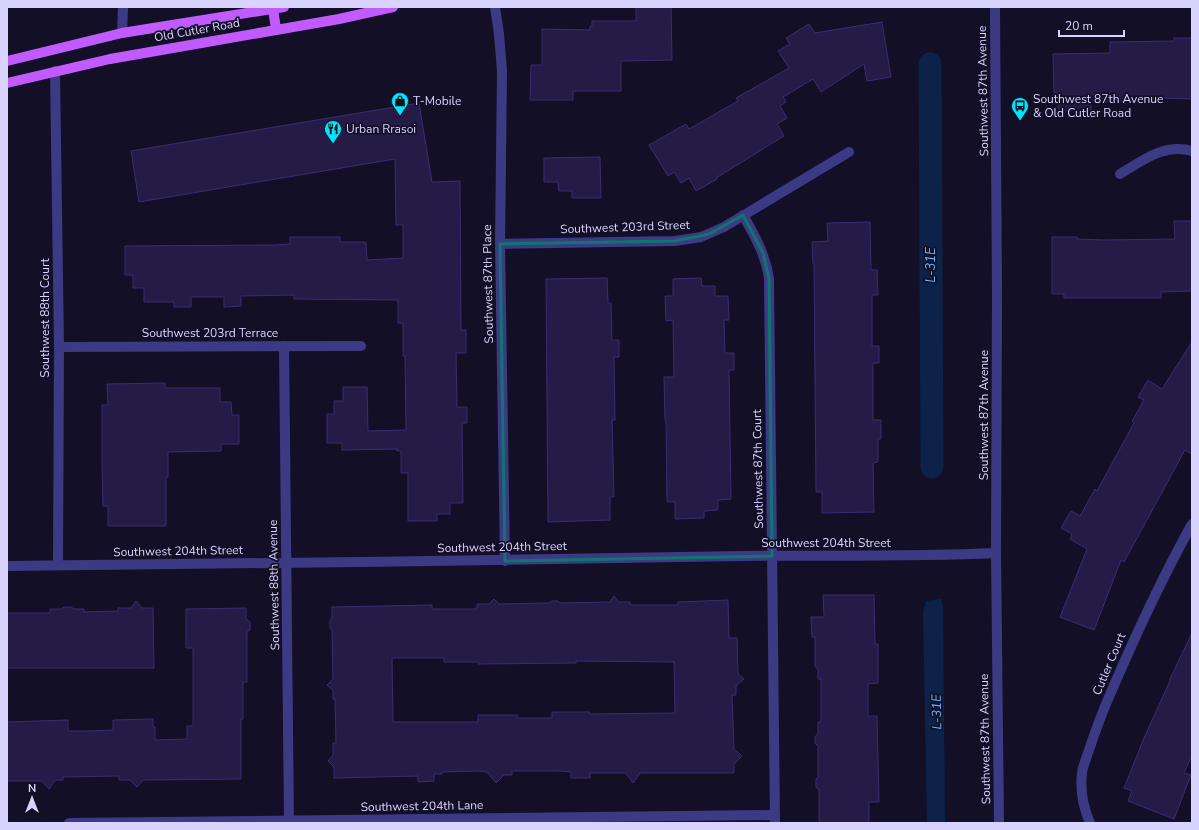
<svg xmlns="http://www.w3.org/2000/svg" width="1199" height="830" viewBox="0 0 1199 830" font-family="'Nunito Sans',sans-serif">
<style>
.water{fill:#0c2248}
.lines{fill:none;stroke-linecap:round;stroke-linejoin:round}
.canal{stroke:#0c2248;stroke-width:23}
.building{fill:#241b47;stroke:#3b2d73;fill-rule:evenodd}
.minor{stroke:#3d3a85;stroke-width:10}
.major{stroke:#c25bff;stroke-width:10}
.marked{fill:none;stroke:#0f766e;stroke-width:3;stroke-linejoin:round}
.labels{text-anchor:middle;dominant-baseline:central;stroke-width:3.5;stroke-linejoin:round;paint-order:stroke}
.street-label{font-size:12px;fill:#d9d4ff;stroke:#130f26}
.poi-label{font-size:12px;fill:#d9d4ff;stroke:#130f26;text-anchor:start}
.water-label{font-size:13px;font-style:italic;fill:#62b6ff;stroke:#130f26}
</style>
<rect width="100%" height="100%" fill="#130f26"/>
<polygon class="water" points="941,599 943,606 945,823 927,823 923,612 926,601"/>
<g class="lines">
<polyline class="canal" points="930,64 932,467"/>
</g>
<g class="building">
<polygon points="636,7 671,7 672,60 621,61 621,91 573,91 573,100 530,100 531,65 542,65 542,29 590,30 590,26 592,26 592,21 636,21"/>
<polygon points="882,22 891,77 867,81 864,64 821,92 813,79 783,97 786,102 780,106 787,118 777,124 784,136 716,178 717,179 696,191 689,178 681,183 674,172 668,176 649,145 686,124 689,129 738,101 736,98 789,68 778,51 790,44 786,38 809,24 815,33"/>
<polygon points="1174,38 1192,38 1192,99 1157,98 1157,101 1091,102 1091,110 1059,111 1058,93 1054,93 1053,54 1110,53 1110,42 1174,41"/>
<polygon points="419,103 432,182 460,181 461,330 466,330 466,353 456,353 457,407 467,407 467,423 462,423 463,503 450,503 450,514 437,514 437,521 408,521 408,473 401,473 401,451 397,451 397,449 342,450 342,443 327,443 327,414 334,414 334,401 343,401 343,387 367,387 368,431 406,430 405,356 403,356 403,323 398,323 398,300 294,299 294,295 241,296 241,306 224,307 224,297 191,297 191,307 174,307 174,302 144,302 144,288 133,288 133,275 125,275 125,246 275,245 290,244 290,237 340,237 340,242 366,242 367,260 403,258 403,225 396,225 395,159 139,202 131,151"/>
<polygon points="600,157 601,198 572,198 572,191 559,191 558,182 544,182 544,158"/>
<polygon points="1174,221 1192,221 1192,291 1161,292 1161,298 1064,298 1064,294 1052,294 1052,237 1077,237 1077,239 1103,240 1175,239"/>
<polygon points="870,222 871,270 877,270 878,295 872,295 872,346 879,346 879,363 873,363 873,420 881,420 881,439 878,439 878,462 873,463 874,512 822,513 822,492 816,492 814,264 813,264 812,242 828,241 827,223"/>
<polygon points="607,278 608,303 611,303 612,340 619,340 619,357 614,357 615,420 612,420 614,497 610,497 610,520 548,522 546,279"/>
<polygon points="701,278 702,286 715,286 715,296 728,296 729,320 724,320 725,353 734,353 734,370 729,370 731,499 718,500 718,510 704,511 704,518 675,519 675,502 667,502 666,420 665,420 664,377 674,377 673,320 666,321 665,296 673,296 673,279"/>
<polygon points="1192,342 1192,454 1185,450 1124,562 1121,560 1094,630 1060,617 1087,549 1070,539 1072,534 1061,528 1071,511 1080,516 1095,489 1097,491 1134,423 1132,421 1144,400 1138,397 1148,380 1162,389"/>
<polygon points="165,383 165,388 220,388 220,402 231,402 232,415 239,415 239,444 221,444 221,451 168,452 168,477 166,477 166,526 108,526 108,506 103,506 102,461 102,405 108,405 107,384"/>
<polygon points="823,595 874,595 875,644 878,644 878,683 868,684 868,716 877,716 879,802 869,802 869,823 819,823 819,790 816,787 816,779 818,777 818,746 815,743 815,737 818,733 818,722 821,722 821,679 818,679 818,670 815,666 815,637 812,637 811,617 824,617"/>
<path d="M614,596L619,602H630V605H678V602L728,600L729,638H737L738,674L744,679L736,686V695H732L734,749L742,756L734,764V773H640L633,783L626,773H590V778H571V772L559,771H512V775H504L496,783L487,772L478,771L442,772V774H434V781L418,782V776L334,778V767L328,761L333,755V743H336L335,699H333V690L327,685L333,679L332,630L330,628V621L332,618V607L432,605V609H477V604H489L494,599L499,604L549,603L552,601H558L560,603L610,602ZM392,658H444V662H478V664L576,663V661L674,662L675,713L590,714V712H552V718H517V715H478V722H393Z"/>
<polygon points="136,601 142,608 153,608 154,668 7,668 7,613 50,613 50,609 62,609 64,607 71,607 74,609 84,609 84,612 118,611 118,608 131,608"/>
<polygon points="246,608 246,619 250,622 250,630 247,632 247,682 243,682 243,719 241,719 241,779 143,780 137,787 130,780 119,780 119,776 63,777 63,780 55,780 49,789 42,781 7,781 7,722 68,720 68,731 91,731 113,730 113,720 153,719 153,727 155,727 155,740 187,739 187,726 193,726 193,648 186,648 186,609"/>
<polygon points="1192,633 1192,755 1184,773 1191,775 1174,819 1128,801 1132,791 1124,788 1144,738 1170,681 1169,681"/>
</g>
<g class="lines">
<g class="minor">
<polyline points="495,7 499,34 502,71 500,244 505,561"/>
<polyline points="995,7 997,293 996,553 999,823"/>
<polyline points="122,33 123,7"/>
<polyline points="55,71 59,347 58,565"/>
<path d="M1120,174C1143,160 1165,143 1192,151"/>
<path d="M743,215C755,236 766,256 769,279L775,823"/>
<polyline points="500,244 675,241 701,237 724,227 849,152"/>
<polyline points="284,346 289,823"/>
<polyline points="59,347 361,346"/>
<path d="M7,566C252,563 498,561 743,556C827,555 912,557 996,553"/>
<polyline points="69,823 775,815"/>
<path d="M1090,823C1083,807 1080,790 1082,773C1083,765 1087,757 1089,750C1096,729 1103,710 1112,690C1136,634 1162,578 1192,524"/>
</g>
<g class="major">
<polyline points="273,9 276,29"/>
<polyline points="7,61 122,33 284,7"/>
<polyline points="7,83 110,59 339,19 393,7"/>
</g>
</g>
<path class="marked" d="M743,215L763,253L769,279L772,556L505,561L500,244L675,241L709,234Z"/>
<defs>
<symbol id="shop-pin" viewBox="-11 -11 22 30"><path d="M0 17L-7.5 6A9.5 9.5 0 1 1 7.5 6Z" fill="#00e5ff" stroke="#130f26"/><path d="M-5-2.5h2.3a2.7 3.5 0 0 1 5.4 0H5L5.5 6h-11ZM-1.5-2.5h3a1.5 2.3 0 0 0-3 0Z" fill="#111"/></symbol>
<symbol id="bus-pin" viewBox="-11 -11 22 30"><path d="M0 17L-7.5 6A9.5 9.5 0 1 1 7.5 6Z" fill="#00e5ff" stroke="#130f26"/><path d="M-5-6H5V4H4V6H2V4H-2V6H-4V4H-5ZM-3.5-4V0h7V-4ZM-3.5 1.2v1.5H-2V1.2ZM2 1.2v1.5H3.5V1.2Z" fill="#111"/></symbol>
<symbol id="restaurant-pin" viewBox="-11 -11 22 30"><path d="M0 17L-7.5 6A9.5 9.5 0 1 1 7.5 6Z" fill="#00e5ff" stroke="#130f26"/><path d="M-5-6h1v4h1v-4h1v4h1v-4h1v5L-1.5 .5V6h-2V.5L-5-1ZM5-6V6H3V1.5H1.5Q1.5-4 5-6Z" fill="#111"/></symbol>
</defs>
<g fill-rule="evenodd">
<use href="#shop-pin" x="390" y="91" width="20" height="27"/>
<use href="#bus-pin" x="1010" y="96" width="20" height="27"/>
<use href="#restaurant-pin" x="323" y="119" width="20" height="27"/>
</g>
<g class="labels">
<g class="street-label">
<text transform="translate(197 30) rotate(-10)">Old Cutler Road</text>
<text transform="translate(983 91) rotate(-91)">Southwest 87th Avenue</text>
<text transform="translate(625 227) rotate(-2)">Southwest 203rd Street</text>
<text transform="translate(488 284) rotate(-91)">Southwest 87th Place</text>
<text transform="translate(45 318) rotate(-90)">Southwest 88th Court</text>
<text x="210" y="333">Southwest 203rd Terrace</text>
<text transform="translate(984 415) rotate(-90)">Southwest 87th Avenue</text>
<text transform="translate(758 469) rotate(-91)">Southwest 87th Court</text>
<text x="826" y="543">Southwest 204th Street</text>
<text transform="translate(502 547) rotate(-1)">Southwest 204th Street</text>
<text transform="translate(178 551) rotate(-1)">Southwest 204th Street</text>
<text transform="translate(274 585) rotate(-91)">Southwest 88th Avenue</text>
<text transform="translate(1109 664) rotate(-67)">Cutler Court</text>
<text transform="translate(985 739) rotate(-91)">Southwest 87th Avenue</text>
<text transform="translate(422 806) rotate(-1)">Southwest 204th Lane</text>
</g>
<g class="poi-label">
<text x="1033" y="99">Southwest 87th Avenue<tspan x="1033" dy="14">&amp; Old Cutler Road</tspan></text>
<text x="413" y="101">T-Mobile</text>
<text x="346" y="129">Urban Rrasoi</text>
</g>
<g class="water-label">
<text transform="translate(931 265) rotate(-90)">L-31E</text>
<text transform="translate(937 712) rotate(-91)">L-31E</text>
</g>
</g>
<rect width="1199" height="830" fill="none" stroke="#d9d4ff" stroke-width="16"/>
<g transform="translate(32 798)" stroke="#130f26" stroke-width="3" paint-order="stroke">
<path d="M0-3L7 15L0 10L-7 15Z" fill="#d9d4ff"/>
<text y="-6" font-size="11" font-weight="bold" text-anchor="middle" fill="#d9d4ff">N</text>
</g>
<path d="M1059 30v6h65v-6" fill="none" stroke="#d9d4ff" stroke-width="2"/>
<text x="1065" y="30" font-size="12" fill="#d9d4ff" stroke="#130f26" stroke-width="3" paint-order="stroke">20 m</text>
</svg>
